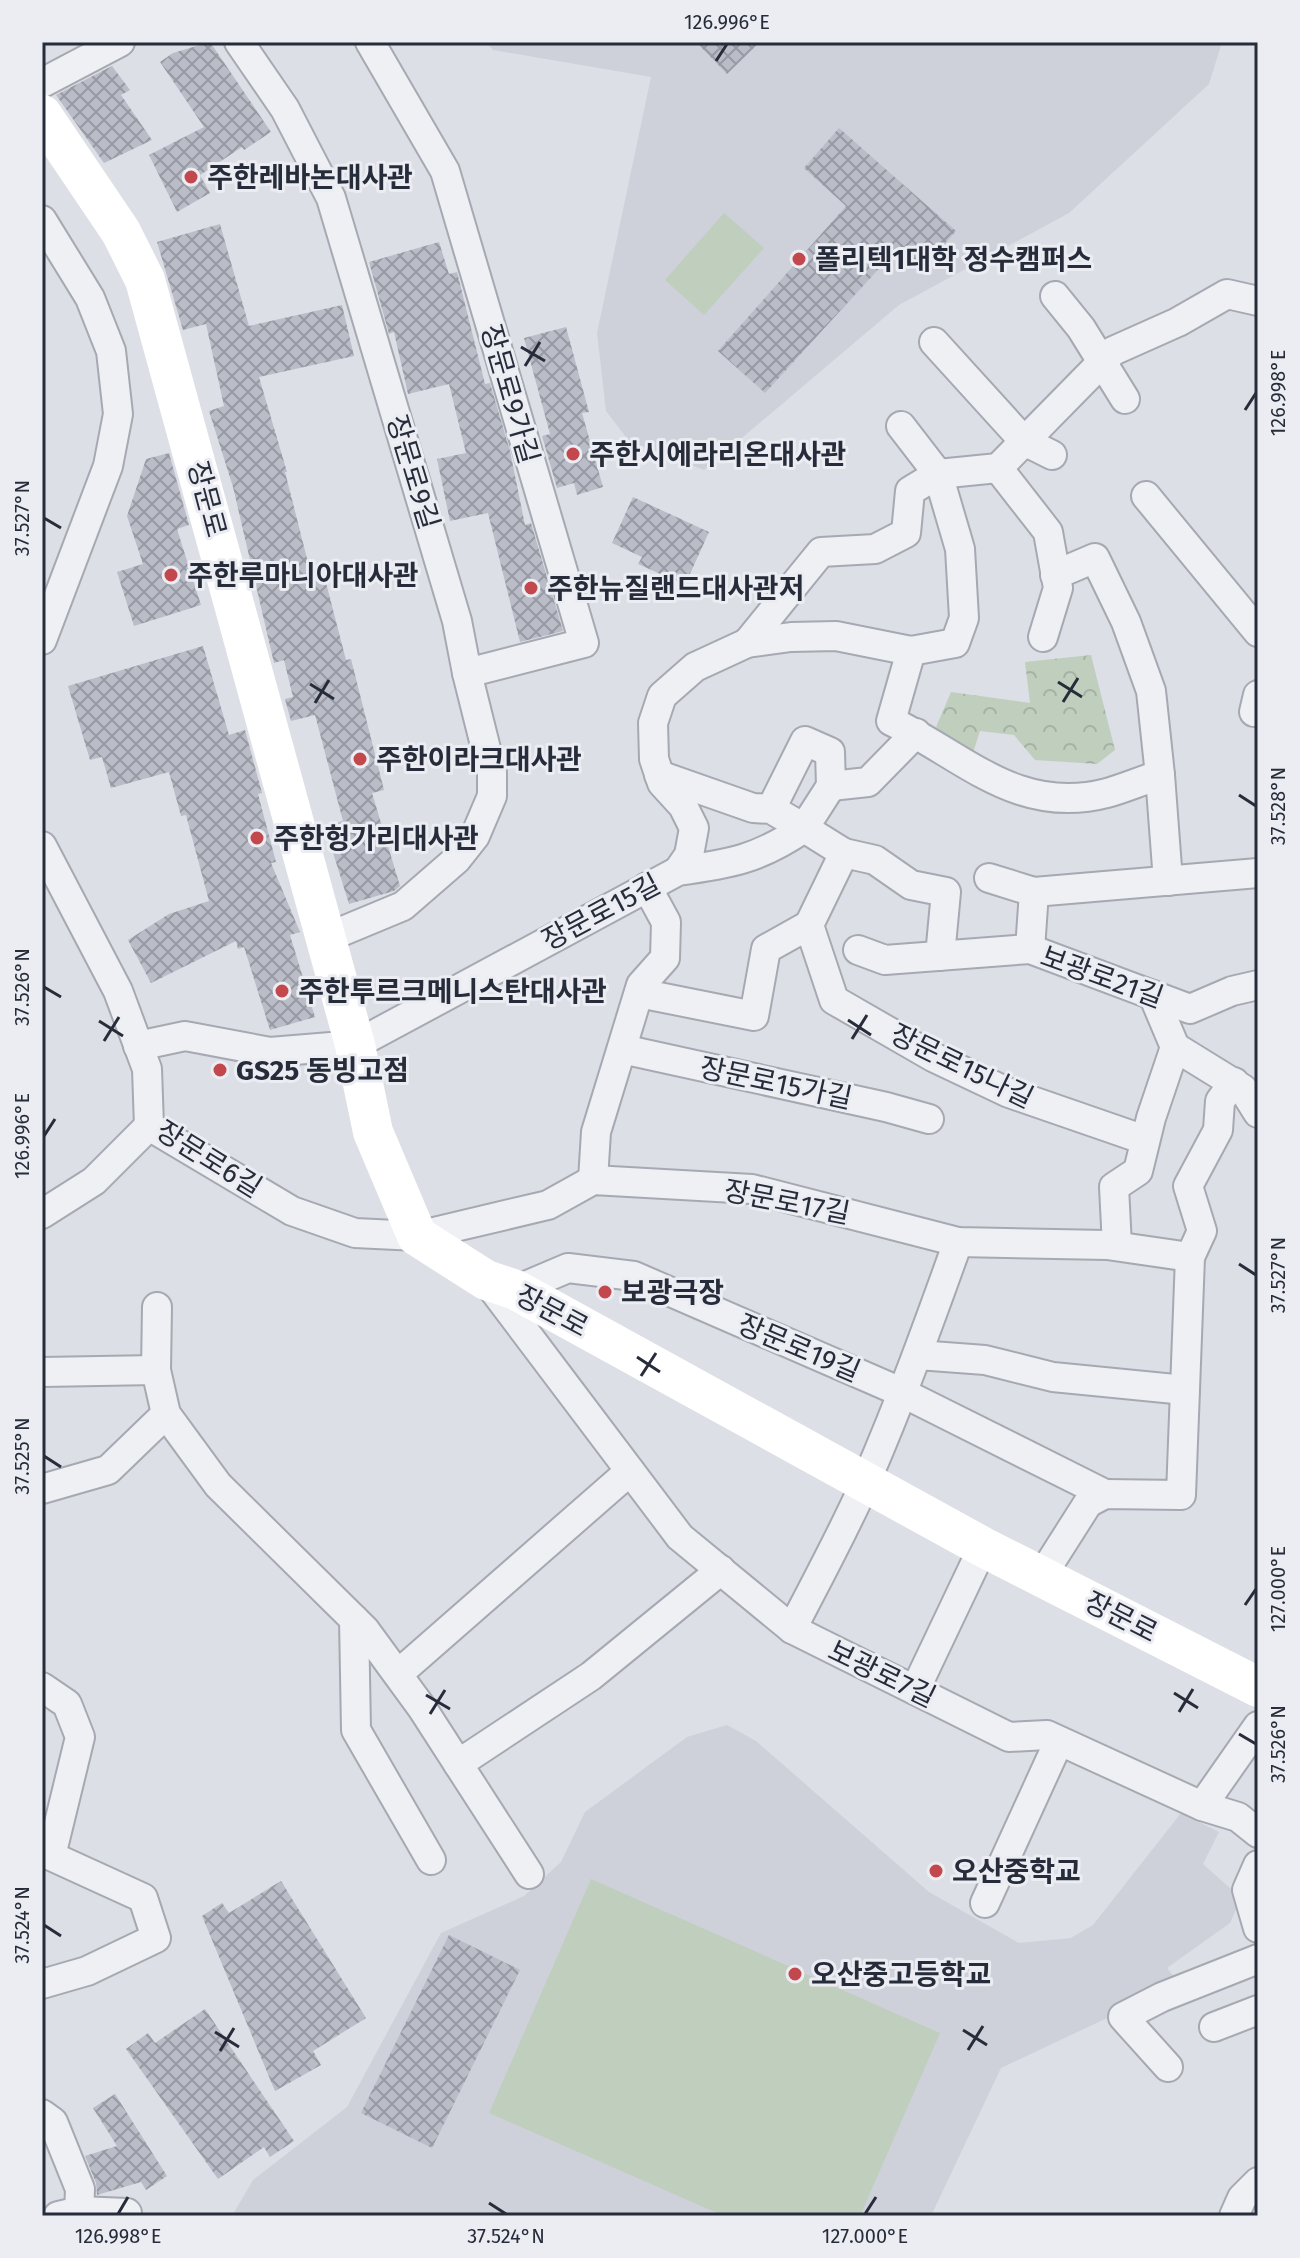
<svg xmlns="http://www.w3.org/2000/svg" width="1300" height="2258" viewBox="0 0 1300 2258" font-family="'Fira Sans','Noto Sans KR',sans-serif">
<style>
.built{fill:#ced1da}
.park{fill:url(#park-crowns)}
.garden{fill:#c0cebe}
.building{fill:url(#building-cross-hatch)}
.lines{fill:none;stroke-linecap:round;stroke-linejoin:round}
.street-casing{stroke:#a6a9b2;stroke-width:32}
.street{stroke:#eef0f4;stroke-width:28}
.secondary{stroke:#fff;stroke-width:40}
.ticks{fill:none;stroke:#272c3a;stroke-width:3}
.poi-dot{fill:#c3484d;stroke:#ebedf3;stroke-width:3}
.labels{text-anchor:middle;dominant-baseline:central;stroke-width:6;stroke-linejoin:round;paint-order:stroke}
.poi-label{font-size:28px;font-weight:bold;fill:#272c3a;stroke:#ebedf3;text-anchor:start}
.street-label{font-size:28px;fill:#272c3a;stroke:#ebedf3}
.neatline{fill:none;stroke:#272c3a;stroke-width:3}
.ticks-label{font-size:20px;text-anchor:middle;fill:#272c3a}
</style>
<defs>
<pattern id="park-crowns" width="20" height="18" patternUnits="userSpaceOnUse" patternTransform="scale(2)"><rect width="20" height="18" fill="#c0cebe"/><path d="M2 6a3 3 0 1 1 6 0M12 15a3 3 0 1 1 6 0" fill="none" stroke="#a5b1a4"/></pattern>
<pattern id="building-cross-hatch" width="8" height="8" patternUnits="userSpaceOnUse" patternTransform="scale(2)"><rect width="8" height="8" fill="#babdc7"/><path d="M0 0l8 8M0 8l8-8" fill="none" stroke="#979aa3"/></pattern>
</defs>
<rect width="100%" height="100%" fill="#dcdfe5"/>
<g class="built">
<polygon points="486,42 1222,42 1209,84 1069,213 899,305 704,470 629,441 606,411 597,333 651,77 493,50"/>
<polygon points="727,1725 756,1741 929,1892 1019,1943 1071,1938 1093,1925 1181,1813 1219,1832 1203,1864 1241,1898 1230,1923 1167,1968 1175,1978 1122,2011 1001,2068 931,2216 232,2216 253,2180 347,2107 441,1933 524,1896 561,1862 585,1812 687,1737"/>
</g>
<polygon class="park" points="1091,655 1115,750 1097,764 1035,760 1014,735 980,731 972,756 936,727 951,692 1030,703 1025,662"/>
<g class="garden">
<polygon points="724,213 764,248 704,315 665,280"/>
<polygon points="591,1879 940,2033 860,2216 724,2216 489,2113"/>
</g>
<g class="building">
<polygon points="210,42 271,132 244,150 242,147 200,175 210,193 177,212 149,155 204,127 160,62 173,53"/>
<polygon points="696,42 760,42 727,74"/>
<polygon points="112,66 130,90 121,95 152,140 104,163 56,95"/>
<polygon points="839,128 956,231 920,271 896,250 765,393 718,351 846,206 804,168"/>
<polygon points="220,224 249,326 342,305 354,356 259,377 287,472 285,472 313,582 325,579 346,660 351,659 384,790 372,793 400,886 394,891 349,904 325,827 343,821 315,715 291,721 285,699 293,697 284,660 274,663 233,487 209,411 224,406 206,324 183,330 157,242"/>
<polygon points="439,242 449,274 457,272 485,384 490,383 510,451 525,525 531,523 563,631 520,642 488,513 450,521 437,459 466,453 449,384 408,394 394,332 389,334 369,262"/>
<polygon points="566,327 589,412 582,413 603,487 577,495 574,483 557,488 542,436 550,434 524,338"/>
<polygon points="169,453 189,525 177,529 201,605 134,626 117,572 143,564 127,516 146,459"/>
<polygon points="633,497 709,532 685,585 638,564 642,557 612,543"/>
<polygon points="203,646 229,735 245,730 262,793 258,794 276,862 271,863 300,932 290,935 315,1017 270,1030 244,947 238,949 236,941 151,983 128,940 169,914 209,901 186,815 181,816 169,772 111,788 102,757 90,760 68,686"/>
<polygon points="281,1881 366,2018 313,2051 321,2065 275,2091 202,1916 222,1903 229,1913"/>
<polygon points="449,1935 520,1970 432,2148 361,2113"/>
<polygon points="205,2009 294,2141 270,2157 264,2147 218,2179 126,2049 148,2033 155,2043"/>
<polygon points="115,2094 167,2176 146,2190 141,2182 97,2195 96,2183 85,2156 117,2146 93,2108"/>
</g>
<g class="lines">
<defs>
<g id="street">
<polyline points="239,42 285,109 331,198 457,621 467,673 492,773 492,796 475,836 456,860 403,906 326,938"/>
<polyline points="370,42 445,171 584,643 467,673"/>
<polyline points="42,83 120,42"/>
<polyline points="42,220 90,298 111,351 118,414 108,466 42,640"/>
<polyline points="1055,296 1081,328 1125,399"/>
<polyline points="934,342 1024,441 1052,455"/>
<polyline points="998,468 1048,532 1058,588 1043,637"/>
<polyline points="1146,496 1258,632"/>
<polyline points="1055,575 1095,558 1126,622 1151,691 1160,775"/>
<polyline points="747,643 821,552 875,549 906,533 910,491 938,474 998,468 1113,351 1178,322 1227,294 1258,301"/>
<path d="M911,651L891,721C965,757 1018,816 1107,793C1125,788 1143,780 1160,775L1168,881"/>
<polyline points="1254,712 1258,695"/>
<polyline points="659,775 753,808 771,809 804,828 831,786 830,752 805,741 771,809"/>
<polyline points="831,786 868,782 916,733"/>
<polyline points="42,846 118,991 147,1069 149,1126 292,1211 355,1233 417,1236 548,1205 593,1180 752,1189 958,1242 1107,1245 1190,1257"/>
<polyline points="844,853 875,860 911,885 946,892 940,956"/>
<polyline points="678,871 689,855 694,828 683,806 662,783 654,759 653,723 662,696 695,667 747,643 791,637 836,636 911,651 955,643 964,618 960,549 938,474 901,426"/>
<polyline points="989,878 1034,892 1258,873"/>
<polyline points="1030,949 1034,892"/>
<polyline points="858,950 885,960 1030,949 1190,1009 1232,991 1258,985"/>
<polyline points="639,993 754,1016 766,949 809,925"/>
<polyline points="1153,995 1175,1047 1243,1089 1258,1113"/>
<path d="M138,1046L185,1036L270,1052L355,1045L678,871C730,864 759,859 804,828L844,853L809,925L834,1000L933,1057L1009,1093L1145,1140"/>
<polyline points="622,1049 886,1107 929,1119"/>
<polyline points="593,1180 596,1132 641,985 665,958 666,922 647,887"/>
<polyline points="42,1214 94,1181 149,1126"/>
<polyline points="1117,1246 1114,1187 1138,1171 1151,1118 1175,1047"/>
<polyline points="486,1280 680,1537 792,1629 1009,1737 1047,1735 1202,1806 1238,1817 1258,1833"/>
<polyline points="516,1290 568,1268 634,1276 901,1392 1105,1494"/>
<polyline points="918,1355 985,1360 1053,1377 1185,1390"/>
<polyline points="156,1370 157,1307"/>
<polyline points="42,1372 156,1370 166,1414 218,1485 365,1630 422,1708 529,1874"/>
<polyline points="42,1489 108,1470 166,1414"/>
<polyline points="1041,1577 1088,1503 1105,1494 1181,1495 1190,1257 1202,1231 1188,1186 1218,1130 1220,1101 1234,1082"/>
<polyline points="354,1619 356,1730 431,1860"/>
<path d="M792,1629C817,1580 844,1531 866,1481C900,1403 929,1323 958,1242"/>
<polyline points="398,1674 630,1471"/>
<polyline points="42,1687 67,1704 80,1737 51,1856 143,1898 156,1938 87,1971 42,1984"/>
<polyline points="915,1690 983,1547"/>
<polyline points="458,1764 591,1676 721,1570"/>
<polyline points="1202,1806 1258,1726"/>
<polyline points="1258,1865 1247,1890 1258,1928"/>
<polyline points="985,1903 1059,1741"/>
<polyline points="1214,2027 1258,2010"/>
<polyline points="1168,2067 1123,2017 1162,1997 1258,1959"/>
<polyline points="42,2114 53,2122 80,2189 79,2216"/>
<polyline points="58,2216 79,2211 127,2213 127,2216"/>
<polyline points="1234,2216 1242,2198 1258,2182"/>
</g>
</defs>
<use href="#street" class="street-casing"/>
<use href="#street" class="street"/>
<polyline class="secondary" points="42,115 121,232 145,280 355,1045 373,1132 417,1236 486,1280 516,1290 983,1547 1258,1687"/>
</g>
<path class="ticks" d="M716,61L727,44M521,347L545,361M525,366L540,342M1245,410L1256,393M44,518L61,528M1058,682L1082,697M310,684L334,699M1063,702L1078,678M315,703L329,680M1239,795L1256,806M44,987L61,997M848,1020L871,1035M99,1021L123,1036M852,1039L867,1015M104,1041L119,1017M44,1136L55,1119M1239,1264L1256,1275M637,1357L660,1372M641,1376L656,1353M44,1456L61,1467M1245,1605L1256,1589M1174,1693L1198,1708M426,1695L450,1709M1179,1712L1193,1689M430,1714L445,1690M1239,1734L1256,1744M44,1925L61,1936M963,2030L987,2045M215,2032L239,2047M968,2050L983,2026M220,2051L234,2028M489,2203L506,2214M118,2214L128,2197M865,2214L876,2197"/>
<g class="poi-dot">
<circle cx="191" cy="177" r="8"/>
<circle cx="799" cy="259" r="8"/>
<circle cx="573" cy="454" r="8"/>
<circle cx="171" cy="575" r="8"/>
<circle cx="531" cy="588" r="8"/>
<circle cx="360" cy="759" r="8"/>
<circle cx="257" cy="838" r="8"/>
<circle cx="282" cy="991" r="8"/>
<circle cx="220" cy="1070" r="8"/>
<circle cx="605" cy="1292" r="8"/>
<circle cx="936" cy="1871" r="8"/>
<circle cx="795" cy="1974" r="8"/>
</g>
<g class="labels">
<g class="poi-label">
<text x="207" y="177">주한레바논대사관</text>
<text x="815" y="259">폴리텍1대학 정수캠퍼스</text>
<text x="589" y="454">주한시에라리온대사관</text>
<text x="187" y="575">주한루마니아대사관</text>
<text x="547" y="588">주한뉴질랜드대사관저</text>
<text x="376" y="759">주한이라크대사관</text>
<text x="273" y="838">주한헝가리대사관</text>
<text x="298" y="991">주한투르크메니스탄대사관</text>
<text x="236" y="1070">GS25 동빙고점</text>
<text x="621" y="1292">보광극장</text>
<text x="952" y="1871">오산중학교</text>
<text x="811" y="1974">오산중고등학교</text>
</g>
<g class="street-label">
<text transform="translate(510 394) rotate(74)">장문로9가길</text>
<text transform="translate(413 472) rotate(73)">장문로9길</text>
<text transform="translate(207 499) rotate(75)">장문로</text>
<text transform="translate(601 912) rotate(-28)">장문로15길</text>
<text transform="translate(1102 977) rotate(20)">보광로21길</text>
<text transform="translate(962 1066) rotate(26)">장문로15나길</text>
<text transform="translate(776 1083) rotate(12)">장문로15가길</text>
<text transform="translate(209 1159) rotate(32)">장문로6길</text>
<text transform="translate(787 1202) rotate(11)">장문로17길</text>
<text transform="translate(552 1311) rotate(28)">장문로</text>
<text transform="translate(799 1348) rotate(23)">장문로19길</text>
<text transform="translate(1121 1617) rotate(27)">장문로</text>
<text transform="translate(882 1674) rotate(26)">보광로7길</text>
</g>
</g>
<rect width="1300" height="2258" fill="none" stroke="#ebedf3" stroke-width="88"/>
<rect x="44" y="44" width="1212" height="2170" class="neatline"/>
<g class="ticks-label">
<text x="727" y="29">126.996°E</text>
<text transform="translate(1278 393) rotate(-90)" y="7">126.998°E</text>
<text transform="translate(22 518) rotate(-90)" y="7">37.527°N</text>
<text transform="translate(1278 806) rotate(-90)" y="7">37.528°N</text>
<text transform="translate(22 987) rotate(-90)" y="7">37.526°N</text>
<text transform="translate(22 1136) rotate(-90)" y="7">126.996°E</text>
<text transform="translate(1278 1275) rotate(-90)" y="7">37.527°N</text>
<text transform="translate(22 1456) rotate(-90)" y="7">37.525°N</text>
<text transform="translate(1278 1589) rotate(-90)" y="7">127.000°E</text>
<text transform="translate(1278 1744) rotate(-90)" y="7">37.526°N</text>
<text transform="translate(22 1925) rotate(-90)" y="7">37.524°N</text>
<text x="118" y="2243">126.998°E</text>
<text x="506" y="2243">37.524°N</text>
<text x="865" y="2243">127.000°E</text>
</g>
</svg>
